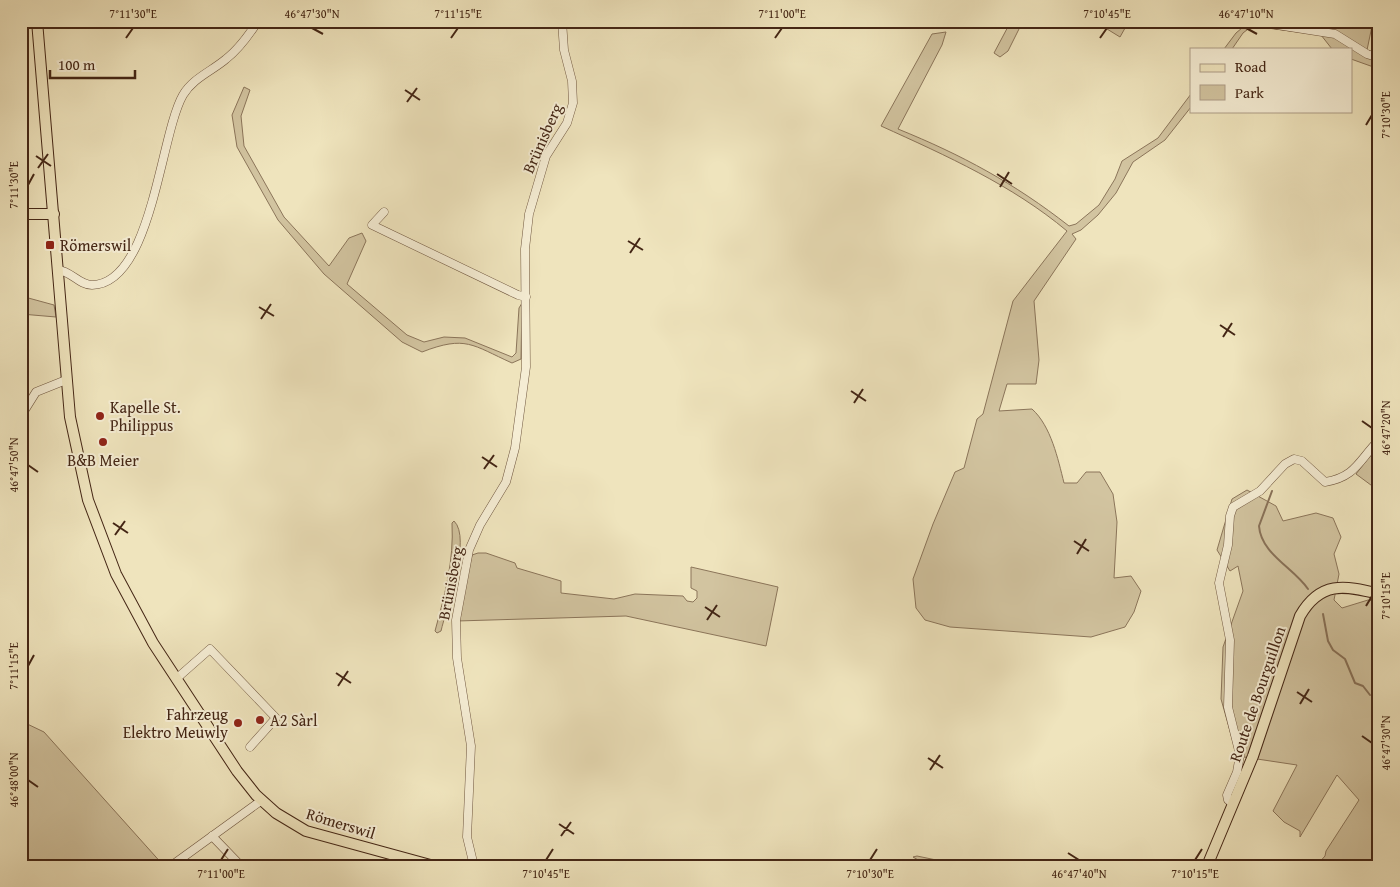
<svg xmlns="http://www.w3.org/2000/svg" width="1400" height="887" viewBox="0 0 1400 887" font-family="'Gentium Book Plus',serif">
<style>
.green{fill:#d2c4a0;stroke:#8b755a}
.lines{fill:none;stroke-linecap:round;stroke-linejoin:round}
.stream{stroke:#887158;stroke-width:2}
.minor-casing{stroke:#6f563f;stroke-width:9}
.major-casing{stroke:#442615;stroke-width:12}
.minor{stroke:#f5edd4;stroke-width:8}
.major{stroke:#efe4bd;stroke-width:10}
.ticks{fill:none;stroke:#442615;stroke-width:2}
.poi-dot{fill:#8f2418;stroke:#f5edd4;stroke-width:2}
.labels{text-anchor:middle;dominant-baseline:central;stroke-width:4;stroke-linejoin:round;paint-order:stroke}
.street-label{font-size:16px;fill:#442615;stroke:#f5edd4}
.poi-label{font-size:16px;fill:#442615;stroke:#f5edd4;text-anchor:start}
.neatline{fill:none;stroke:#442615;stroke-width:2}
.ticks-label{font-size:12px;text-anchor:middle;fill:#442615}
</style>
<rect width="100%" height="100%" fill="#efe4bd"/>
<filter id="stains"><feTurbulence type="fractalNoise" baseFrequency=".004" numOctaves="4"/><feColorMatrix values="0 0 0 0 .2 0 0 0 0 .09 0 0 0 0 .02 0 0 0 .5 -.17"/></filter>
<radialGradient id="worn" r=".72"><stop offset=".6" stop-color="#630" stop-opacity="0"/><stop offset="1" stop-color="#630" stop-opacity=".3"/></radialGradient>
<g class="green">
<polygon points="1011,21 1023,21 1008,51 1000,57 994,53"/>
<polygon points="1094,21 1129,21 1120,37"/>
<polygon points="1314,21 1373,21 1366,55 1379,60 1379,69 1351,59 1351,49 1332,49 1321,35 1252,26 1243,33 1232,49 1224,49 1236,33 1248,23 1320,30"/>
<path d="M946,32L942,45L898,129C962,155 1014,183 1069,226L1076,224L1099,205L1115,179L1122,161L1158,138L1191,94V107L1165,140L1133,162L1116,193L1098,215L1081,230L1072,234L1076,239L1034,301L1039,360L1036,384H1007L999,411L1032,409C1051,426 1058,459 1064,483H1077L1086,472H1100L1113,494L1117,522L1114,578L1131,576L1141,591L1134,612L1125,627L1091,637L950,627L925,620L916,608L913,579L933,524L955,472L964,468L977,419L983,414L1013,301L1067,231C1012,185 947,156 881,126L932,34Z"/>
<path d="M244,87L250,90L241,116L244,146L284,217L329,266L349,238L362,233L366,241L347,284L407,335L424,342L444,337L465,338L512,357L516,353L519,308L522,303L521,359L512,363C472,345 466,335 422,352L402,342L324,274L278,220L237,147L232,115Z"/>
<polygon points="21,296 54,305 56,317 21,314"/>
<polygon points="1379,449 1379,491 1356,474 1374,451"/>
<polygon points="1247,490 1276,506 1283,521 1316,513 1333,518 1341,537 1334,554 1339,574 1334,600 1342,608 1368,600 1379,602 1379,866 1316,866 1325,856 1326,851 1359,800 1337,775 1300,837 1300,831 1284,822 1273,811 1297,765 1237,756 1221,699 1223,647 1243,591 1238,566 1230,571 1217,550 1232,499"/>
<path d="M454,521C472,538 446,609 441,631L437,633L435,631C445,594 454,561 452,523Z"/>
<polygon points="478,553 486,553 515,563 517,568 561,581 561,593 614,599 635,594 683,596 687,601 693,602 697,598 697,591 691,588 691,567 778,587 766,646 626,616 457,621 472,555"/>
<polygon points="21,721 44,732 164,866 21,866"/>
<path d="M917,856L965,866C949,866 927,867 913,857Z"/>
</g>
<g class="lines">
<g class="stream">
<path d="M1272,491L1259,526C1261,554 1294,568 1308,589"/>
<polyline points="1323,614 1328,641 1333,650 1345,659 1355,683 1363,686 1370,695"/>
<polyline points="1378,701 1379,702"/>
</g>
<defs>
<g id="minor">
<polyline points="1251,21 1335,34 1367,54 1379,58"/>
<polyline points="384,212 372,225 518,295 526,297"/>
<polyline points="21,240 22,240"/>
<path d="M58,270C71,271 79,285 92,285C152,284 160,135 183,95C193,78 212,71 226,59C239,49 249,35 258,21"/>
<polyline points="21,416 36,392 66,380"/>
<polyline points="176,679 210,649 276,718 250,747"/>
<path d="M1233,804L1228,800L1227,795L1237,772L1240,755L1228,707L1230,640L1219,583L1228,545L1230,516L1233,507L1260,491L1285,464L1294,459L1302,461L1325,482C1356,477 1359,460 1379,440"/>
<polyline points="212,836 241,866"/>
<polyline points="171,866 262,800"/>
<polyline points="474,866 467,837 471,746 457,658 456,620 469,550 480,525 506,482 515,448 526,367 525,249 529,214 546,156 567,123 573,103 572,81 564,50 562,21"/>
</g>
<g id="major">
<polyline points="37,21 70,417 88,500 116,574 153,643 237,771 256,795 276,813 306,831 434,866"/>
<polyline points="21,214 54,214"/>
<path d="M1207,866L1253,756L1300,616C1320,581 1344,585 1379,594"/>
</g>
</defs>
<use href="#minor" class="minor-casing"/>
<use href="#major" class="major-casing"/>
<use href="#minor" class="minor"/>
<use href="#major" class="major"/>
</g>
<path class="ticks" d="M312,28L323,34M1246,28L1257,34M126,38L133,28M451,38L458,28M775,38L782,28M1100,38L1107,28M405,90L420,100M407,102L417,88M1366,125L1372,115M36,156L51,166M38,168L48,154M997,174L1012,184M28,185L34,174M1000,187L1009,172M628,241L643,250M630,253L640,238M259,307L274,316M261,319L271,304M1220,325L1235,335M1223,337L1232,323M851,391L866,401M854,403L863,389M1362,421L1372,428M482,457L497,467M28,465L38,472M484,469L494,455M113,523L128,533M115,535L125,521M1074,541L1089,551M1077,554L1086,539M1366,606L1372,596M705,607L720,617M707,620L717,605M28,666L34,655M336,673L351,683M338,686L348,671M1297,692L1312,702M1300,704L1309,689M1362,736L1372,743M928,758L943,768M930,770L940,755M28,780L38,787M559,824L574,834M561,836L571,822M1068,853L1079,860M221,860L228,849M546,860L553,849M870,860L877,849M1195,860L1202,849"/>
<g class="poi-dot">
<rect x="45" y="240" width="10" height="10" rx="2.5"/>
<circle cx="100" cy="416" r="5"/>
<circle cx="103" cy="442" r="5"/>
<circle cx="260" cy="720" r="5"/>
<circle cx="238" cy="723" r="5"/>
</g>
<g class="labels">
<g class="street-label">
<text transform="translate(542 138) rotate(-66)">Brünisberg</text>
<text transform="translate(450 583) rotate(-79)">Brünisberg</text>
<text transform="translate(1257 694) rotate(-71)">Route de Bourguillon</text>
<text transform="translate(341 823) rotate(17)">Römerswil</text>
</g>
<g class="poi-label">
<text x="60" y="245">Römerswil</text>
<text x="110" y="407">Kapelle St.<tspan x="110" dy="18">Philippus</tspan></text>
<text x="103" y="460" text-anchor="middle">B&amp;B Meier</text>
<text x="228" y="714" text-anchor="end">Fahrzeug<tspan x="228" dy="18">Elektro Meuwly</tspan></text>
<text x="270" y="720">A2 Sàrl</text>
</g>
</g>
<rect width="1400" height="887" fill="none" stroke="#efe4bd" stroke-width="55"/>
<rect x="1190" y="48" width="162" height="65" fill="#f5edd4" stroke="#ae9d88"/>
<rect x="1200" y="64" width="25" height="8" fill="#efe4bd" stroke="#ae9d88"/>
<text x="1235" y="72" font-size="15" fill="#442615">Road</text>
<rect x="1200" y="85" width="25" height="15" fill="#d2c4a0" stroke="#ae9d88"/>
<text x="1235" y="98" font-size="15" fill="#442615">Park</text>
<path d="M50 70v8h85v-8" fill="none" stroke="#442615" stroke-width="2.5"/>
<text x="58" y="70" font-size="15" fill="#442615" stroke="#f5edd4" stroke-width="4" paint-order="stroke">100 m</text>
<rect x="28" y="28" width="1344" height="832" class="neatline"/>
<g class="ticks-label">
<text x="133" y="18">7°11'30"E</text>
<text x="312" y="18">46°47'30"N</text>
<text x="458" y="18">7°11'15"E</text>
<text x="782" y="18">7°11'00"E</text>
<text x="1107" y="18">7°10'45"E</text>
<text x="1246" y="18">46°47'10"N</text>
<text transform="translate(1386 115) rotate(-90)" y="4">7°10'30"E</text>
<text transform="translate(14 185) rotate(-90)" y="4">7°11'30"E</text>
<text transform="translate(1386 428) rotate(-90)" y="4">46°47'20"N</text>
<text transform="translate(14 465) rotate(-90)" y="4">46°47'50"N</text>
<text transform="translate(1386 596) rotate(-90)" y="4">7°10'15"E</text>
<text transform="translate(14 666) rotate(-90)" y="4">7°11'15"E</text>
<text transform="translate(1386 743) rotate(-90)" y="4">46°47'30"N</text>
<text transform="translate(14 780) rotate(-90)" y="4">46°48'00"N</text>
<text x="221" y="878">7°11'00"E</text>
<text x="546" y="878">7°10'45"E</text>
<text x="870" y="878">7°10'30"E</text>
<text x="1079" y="878">46°47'40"N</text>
<text x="1195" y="878">7°10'15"E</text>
</g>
<rect width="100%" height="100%" filter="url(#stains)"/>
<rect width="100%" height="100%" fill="url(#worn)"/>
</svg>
